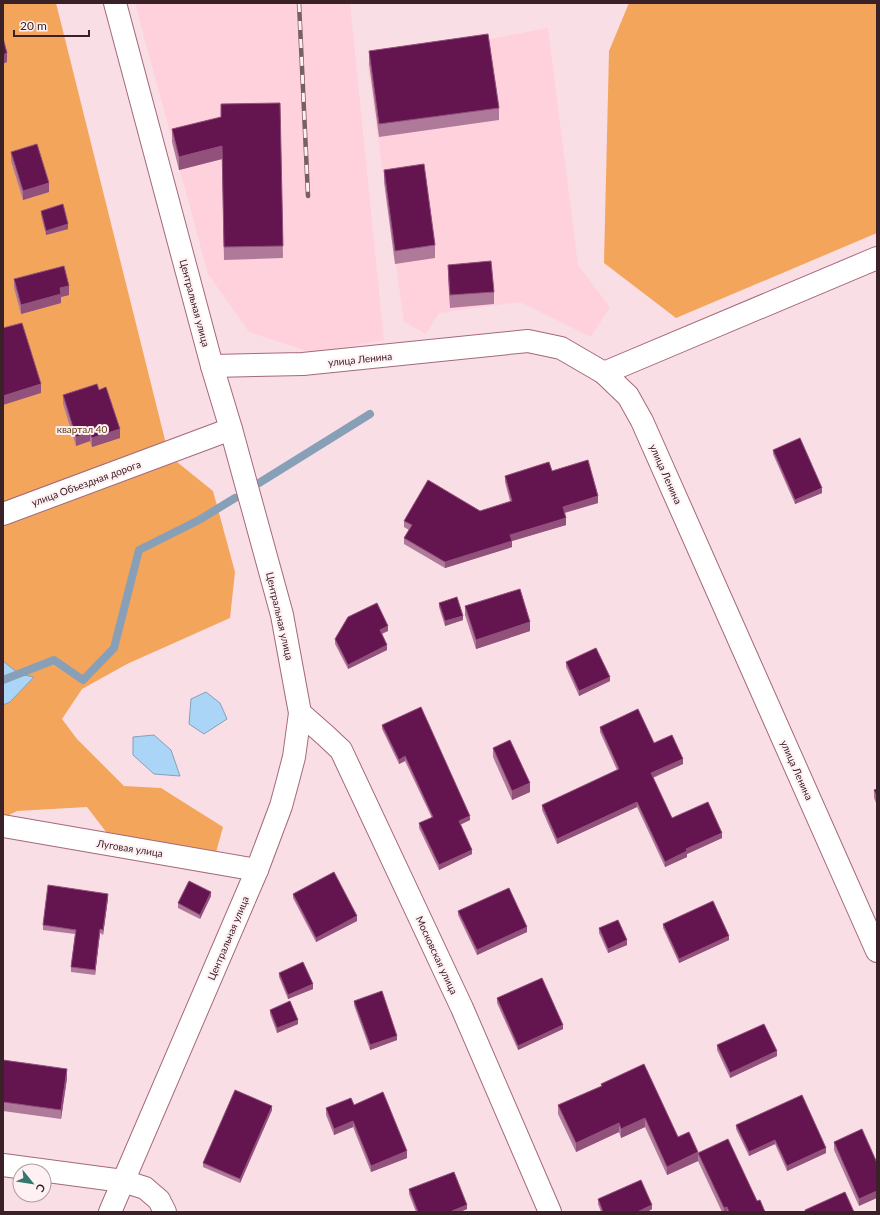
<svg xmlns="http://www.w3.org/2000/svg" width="880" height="1215" viewBox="0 0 880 1215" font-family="Lato,sans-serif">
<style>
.built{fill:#ffd1dc}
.green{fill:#f4a55c}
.water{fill:#aad5f6;stroke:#889fb8}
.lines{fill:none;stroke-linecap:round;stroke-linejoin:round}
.stream{stroke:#889fb8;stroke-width:8}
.minor-casing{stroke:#a46979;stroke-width:24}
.minor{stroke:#fff;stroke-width:22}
.rail-casing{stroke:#785e65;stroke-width:4.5}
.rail{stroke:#fef0f3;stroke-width:3;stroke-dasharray:9;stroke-linecap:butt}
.wall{fill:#af799a}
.shaded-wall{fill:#91517b}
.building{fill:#64144e;stroke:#91517b}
.labels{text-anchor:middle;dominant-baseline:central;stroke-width:4;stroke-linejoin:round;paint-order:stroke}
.street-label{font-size:10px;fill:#3a2128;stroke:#fef0f3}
.park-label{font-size:10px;fill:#613912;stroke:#fef0f3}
</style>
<rect width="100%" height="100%" fill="#fadee5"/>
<g class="built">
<polygon points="135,3 350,3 384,340 313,353 249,332 208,274"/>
<polygon points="548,28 578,265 610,307 591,337 520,302 439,313 426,334 404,322 367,62"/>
</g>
<g class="green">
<polygon points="3,3 56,3 171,464 177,462 213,491 235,572 230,618 127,664 82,689 62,719 77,739 124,786 161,788 223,827 210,874 123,854 87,807 17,811 3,818"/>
<polygon points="629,3 877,3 877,233 676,318 604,263 609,51"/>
</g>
<g class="water">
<polygon points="3,661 19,674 34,677 10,702 3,705"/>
<polygon points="206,692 220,703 227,719 204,734 189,724 191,699"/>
<polygon points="154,735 171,750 180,776 154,774 133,755 133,737"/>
</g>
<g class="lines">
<g class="stream">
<polyline points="259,483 370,414"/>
<polyline points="3,680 54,660 83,680 114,648 139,550 199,520 235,498"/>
</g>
<defs>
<g id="minor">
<polyline points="212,366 303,364 528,341 561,348 604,373 628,396 642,421 877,951"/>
<polyline points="604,373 877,258"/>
<polyline points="3,514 231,429"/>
<polyline points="300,713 325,735 341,750 462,1008 550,1212"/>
<polyline points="3,826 257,870"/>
<polyline points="3,1165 123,1181 145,1188 159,1200 165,1212"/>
<polyline points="110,1212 257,870 281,806 288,780 294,757 300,713 282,615 231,429 212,366 115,3"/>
</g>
</defs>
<use href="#minor" class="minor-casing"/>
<use href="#minor" class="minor"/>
<defs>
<polyline id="rail" points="299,3 308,196"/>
</defs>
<use href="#rail" class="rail-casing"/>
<use href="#rail" class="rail"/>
</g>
<g class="wall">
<polygon points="369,51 499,108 499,120 379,137 369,64"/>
<polygon points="280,103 283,258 224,260 222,159 179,170 172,142 172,129"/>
<polygon points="11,152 49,192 23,200 11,161"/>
<polygon points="384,170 435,245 435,258 395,264 384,182"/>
<polygon points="41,211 68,229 46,235 41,215"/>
<polygon points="448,265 494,292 494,304 450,308 448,278"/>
<polygon points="14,279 69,295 61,297 61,303 21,314 14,288"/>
<polygon points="99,390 120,438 92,447 90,441 76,446 63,404 63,395"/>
<polygon points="773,450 822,493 795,504 773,454"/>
<polygon points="552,471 598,503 565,513 566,525 512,541 512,547 445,568 404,544 404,538 409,530 404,527 404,521 480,511 510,501 505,482 505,476"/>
<polygon points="439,603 463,620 445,626 439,607"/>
<polygon points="465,606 530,631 476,649 465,615"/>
<polygon points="388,631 382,634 387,650 348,669 335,644 335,639"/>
<polygon points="566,662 610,681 579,696 566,667"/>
<polygon points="382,725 470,820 460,825 472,854 439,870 419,828 419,823 432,818 405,761 399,764 382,729"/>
<polygon points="600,727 654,743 683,764 653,778 672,818 722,838 687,854 687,857 665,867 637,807 557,844 542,810 542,805 617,770 600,732"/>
<polygon points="493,748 530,792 512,800 493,757"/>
<polygon points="877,789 877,805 874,798 874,790"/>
<polygon points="293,894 357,921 316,942 293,898"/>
<polygon points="211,896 200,919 178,908 178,903"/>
<polygon points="108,898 103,935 100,933 95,975 71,972 71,967 75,934 43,930 43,925"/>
<polygon points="458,911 527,932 477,955 458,915"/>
<polygon points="663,924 729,940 679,963 663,928"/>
<polygon points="599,928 627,945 608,953 599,933"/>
<polygon points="279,973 313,989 288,999 279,977"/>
<polygon points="497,998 563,1029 518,1050 497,1003"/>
<polygon points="354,1001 397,1040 370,1050 354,1005"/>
<polygon points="270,1010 298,1024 277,1033 270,1014"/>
<polygon points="717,1045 777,1056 730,1078 717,1050"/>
<polygon points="3,1060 67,1078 61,1119 3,1111"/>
<polygon points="601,1084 678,1137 698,1161 667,1175 645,1127 621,1138 619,1132 576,1152 558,1114 558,1105 601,1086"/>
<polygon points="354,1105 407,1158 371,1172 353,1127 334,1135 326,1115 326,1108"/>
<polygon points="272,1110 240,1183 203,1167 203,1163"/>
<polygon points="736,1125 826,1153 787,1171 775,1144 749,1156 736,1129"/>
<polygon points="862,1129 859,1206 834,1150 834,1142"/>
<polygon points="698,1153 757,1201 765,1212 722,1212 698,1161"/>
<polygon points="409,1189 467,1209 460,1212 416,1212 409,1194"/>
<polygon points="598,1199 652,1209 647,1212 601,1212 598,1204"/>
</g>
<g class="shaded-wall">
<polygon points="7,53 7,62 3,64 3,55"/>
<polygon points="222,146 222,159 179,170 179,157"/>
<polygon points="49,183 49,192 23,200 23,191"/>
<polygon points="68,224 68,229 46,235 46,231"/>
<polygon points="69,286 69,295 61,297 61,303 21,314 21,305 60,288"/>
<polygon points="41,384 41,393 3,405 3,396"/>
<polygon points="120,429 120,438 92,447 92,438"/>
<polygon points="90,433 90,441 76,446 76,437"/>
<polygon points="822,488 822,493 795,504 795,500"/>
<polygon points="598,496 598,503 563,513 563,507"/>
<polygon points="566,518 566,525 512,541 512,547 445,568 445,562 510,535"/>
<polygon points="463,616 463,620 445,626 445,621"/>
<polygon points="530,622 530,631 476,649 476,640"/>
<polygon points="388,626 388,631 380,634 380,630"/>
<polygon points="387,645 387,650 348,669 348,665"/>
<polygon points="610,677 610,681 579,696 579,691"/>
<polygon points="405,756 405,761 399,764 399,760"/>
<polygon points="683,759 683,764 651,778 651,773"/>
<polygon points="530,783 530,792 512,800 512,791"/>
<polygon points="637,802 637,807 557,844 557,839"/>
<polygon points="470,816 470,820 459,825 459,821"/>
<polygon points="722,833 722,838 687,854 687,857 665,867 665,862 686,849"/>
<polygon points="472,850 472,854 439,870 439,865"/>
<polygon points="211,892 211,896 200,919 200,915"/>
<polygon points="108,894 108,898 103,935 103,930"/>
<polygon points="357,916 357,921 316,942 316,938"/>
<polygon points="527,927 527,932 477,955 477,950"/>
<polygon points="100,929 100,933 95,975 95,970"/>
<polygon points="729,936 729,940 679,963 679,959"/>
<polygon points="627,940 627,945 608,953 608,949"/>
<polygon points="313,984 313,989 288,999 288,995"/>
<polygon points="298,1020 298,1024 277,1033 277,1028"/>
<polygon points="563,1025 563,1029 518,1050 518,1046"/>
<polygon points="397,1036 397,1040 370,1050 370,1045"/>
<polygon points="777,1051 777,1056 730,1078 730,1073"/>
<polygon points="67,1069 67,1078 61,1119 61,1110"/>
<polygon points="272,1106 272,1110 240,1183 240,1179"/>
<polygon points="645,1118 645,1127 621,1138 621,1129"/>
<polygon points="353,1121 353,1127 334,1135 334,1129"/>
<polygon points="619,1123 619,1132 576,1152 576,1143"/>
<polygon points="775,1140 775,1144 749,1156 749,1152"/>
<polygon points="826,1148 826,1153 787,1171 787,1166"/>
<polygon points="407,1151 407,1158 371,1172 371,1166"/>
<polygon points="698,1152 698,1161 667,1175 667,1167"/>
<polygon points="877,1191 877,1198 859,1206 859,1199"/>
<polygon points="467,1205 467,1209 460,1212 452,1212 452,1211"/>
<polygon points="652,1205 652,1209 647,1212 637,1212"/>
<polygon points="727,1207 727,1212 724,1212 724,1208"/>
</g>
<g class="building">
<polygon points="488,34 499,108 379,124 369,51"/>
<polygon points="3,38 7,53 3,55"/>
<polygon points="280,103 283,246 224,247 222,146 179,157 172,129 221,117 221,104"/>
<polygon points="37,144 49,183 23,191 11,152"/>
<polygon points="424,164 435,245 395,251 384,170"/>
<polygon points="63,204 68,224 46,231 41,211"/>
<polygon points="491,261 494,292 450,295 448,265"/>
<polygon points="64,266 69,286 60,288 61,294 21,305 14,279"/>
<polygon points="22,323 41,384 3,396 3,328"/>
<polygon points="97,384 99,390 106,387 120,429 92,438 90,433 76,437 63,395"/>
<polygon points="800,438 822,488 795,500 773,450"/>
<polygon points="588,460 598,496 563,507 566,518 510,535 512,541 445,562 404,538 412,525 404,521 428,480 480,511 512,501 505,476 549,462 552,471"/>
<polygon points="520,589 530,622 476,640 465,606"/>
<polygon points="457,597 463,616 445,621 439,603"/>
<polygon points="377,603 388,626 380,630 387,645 348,665 335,639 348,617"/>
<polygon points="596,648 610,677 579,691 566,662"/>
<polygon points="421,707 470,816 459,821 472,850 439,865 419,823 433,817 405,756 399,760 382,725"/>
<polygon points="638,709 654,743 672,735 683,759 651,773 672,818 708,802 722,833 686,849 687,851 665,862 637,802 557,839 542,805 619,769 600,727"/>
<polygon points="510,740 530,783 512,791 493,748"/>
<polygon points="877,789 877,796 874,790"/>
<polygon points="334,872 357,916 316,938 293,894"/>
<polygon points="189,881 211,892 200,915 178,903"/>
<polygon points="48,885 108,894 103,930 100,929 95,970 71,967 76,930 43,925"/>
<polygon points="509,888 527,927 477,950 458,911"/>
<polygon points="713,901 729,936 679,959 663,924"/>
<polygon points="618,920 627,940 608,949 599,928"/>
<polygon points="303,962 313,984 288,995 279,973"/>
<polygon points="542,978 563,1025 518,1046 497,998"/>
<polygon points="382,991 397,1036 370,1045 354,1001"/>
<polygon points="290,1001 298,1020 277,1028 270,1010"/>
<polygon points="764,1024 777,1051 730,1073 717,1045"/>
<polygon points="3,1060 67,1069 61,1110 3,1102"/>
<polygon points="644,1064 678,1137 689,1132 698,1152 667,1167 645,1118 621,1129 619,1123 576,1143 558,1105 602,1086 601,1084"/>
<polygon points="235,1090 272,1106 240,1179 203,1163"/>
<polygon points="383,1092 407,1151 371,1166 353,1121 334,1129 326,1108 351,1098 354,1105"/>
<polygon points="802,1095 826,1148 787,1166 775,1140 749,1152 736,1125"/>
<polygon points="862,1129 877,1163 877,1191 859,1199 834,1142"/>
<polygon points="728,1139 757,1201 760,1200 765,1212 729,1212 727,1207 724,1208 698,1153"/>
<polygon points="454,1172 467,1205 452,1211 452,1212 418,1212 409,1189"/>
<polygon points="641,1180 652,1205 637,1212 603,1212 598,1199"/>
<polygon points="845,1192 854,1212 805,1212 805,1210"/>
</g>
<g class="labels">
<g class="street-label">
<text transform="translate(195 303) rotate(75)">Центральная улица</text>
<text transform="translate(360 359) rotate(-6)">улица Ленина</text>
<text transform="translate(666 474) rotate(66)">улица Ленина</text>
<text transform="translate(86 483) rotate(-20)">улица Объездная дорога</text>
<text transform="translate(280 616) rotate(77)">Центральная улица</text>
<text transform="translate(797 770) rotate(66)">улица Ленина</text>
<text transform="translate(130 848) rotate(9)">Луговая улица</text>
<text transform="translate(228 938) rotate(-67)">Центральная улица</text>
<text transform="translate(437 955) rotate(65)">Московская улица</text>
</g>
<g class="park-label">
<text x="82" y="429">квартал 40</text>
</g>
</g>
<rect width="880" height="1215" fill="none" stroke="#3a2128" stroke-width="8"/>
<g transform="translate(32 1183) rotate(120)"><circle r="19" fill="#fef0f3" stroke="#b09da2"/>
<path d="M0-3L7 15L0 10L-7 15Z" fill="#32786d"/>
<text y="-6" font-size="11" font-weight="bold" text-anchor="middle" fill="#3a2128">С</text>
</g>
<path d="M14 30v6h75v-6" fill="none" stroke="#3a2128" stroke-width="2"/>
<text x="20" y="30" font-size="12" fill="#3a2128" stroke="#fef0f3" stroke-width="3" paint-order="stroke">20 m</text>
</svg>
